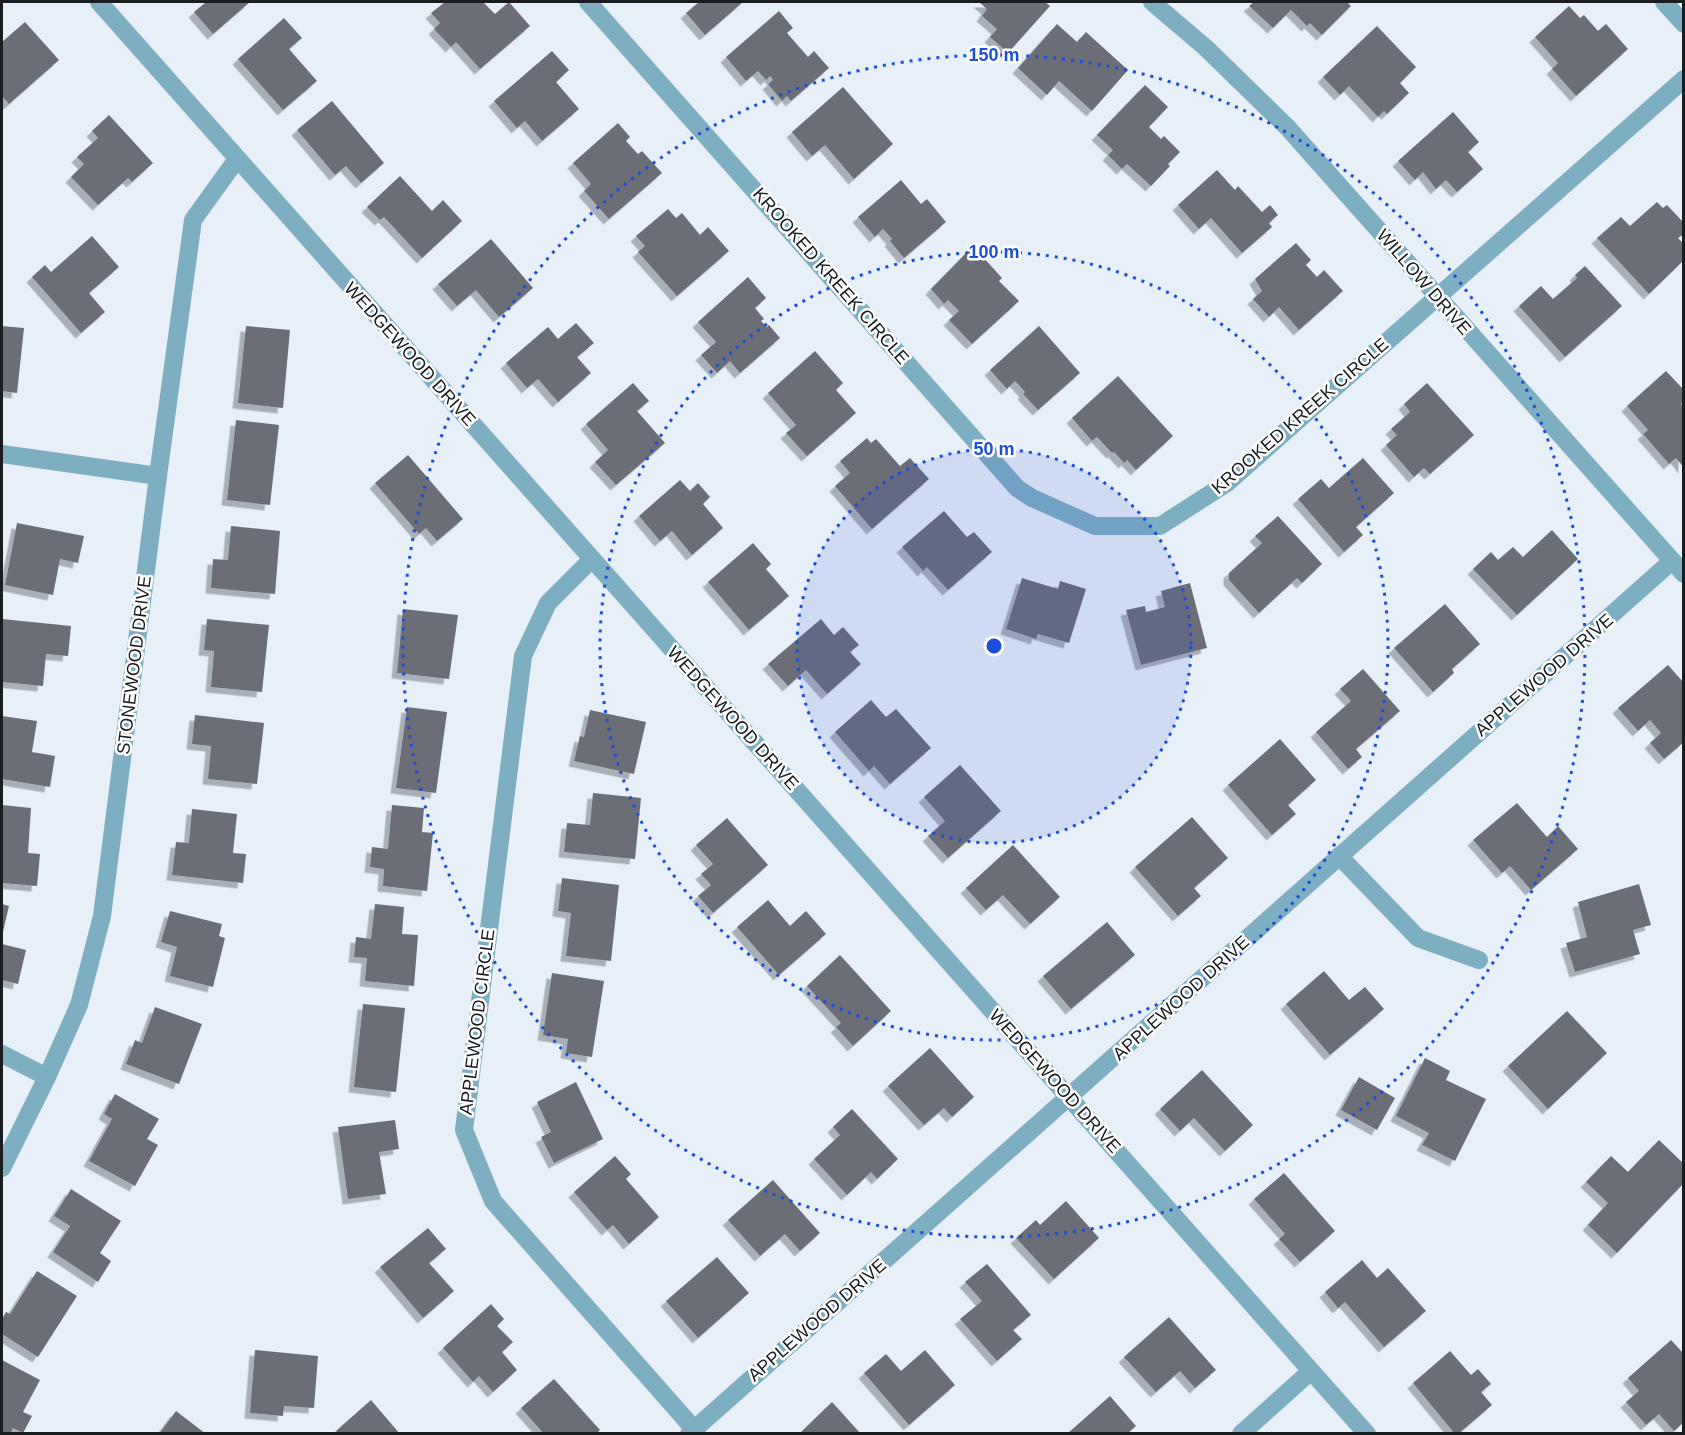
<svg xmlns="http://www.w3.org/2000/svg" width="1685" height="1435" viewBox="0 0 1685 1435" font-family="Helvetica,sans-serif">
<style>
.building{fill:#6c6e77;filter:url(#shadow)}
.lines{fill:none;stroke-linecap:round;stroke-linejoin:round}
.minor{stroke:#7eaec1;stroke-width:18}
.ring{fill:none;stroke:#1d4ed8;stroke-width:3;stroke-dasharray:3 6}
.labels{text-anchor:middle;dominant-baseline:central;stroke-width:5;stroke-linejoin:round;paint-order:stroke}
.street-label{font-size:18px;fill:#1a1d20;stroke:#fff}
.centre{fill:#1d4ed8;stroke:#fff;stroke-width:3}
.ring-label{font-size:18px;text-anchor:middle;font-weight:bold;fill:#1d4ed8;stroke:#fff;stroke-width:5;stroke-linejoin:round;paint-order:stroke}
</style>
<defs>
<filter id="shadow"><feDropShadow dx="-5.5" dy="5.5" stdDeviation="0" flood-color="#0004"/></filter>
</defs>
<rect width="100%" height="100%" fill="#e7eff8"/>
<g class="building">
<polygon points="204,2 250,2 213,34 194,12 205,3"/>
<polygon points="445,2 483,2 495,14 509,2 530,26 480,69 456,42 451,47 434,29 440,23 431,13"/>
<polygon points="699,2 743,2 705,35 686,13"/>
<polygon points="979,2 1045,2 1050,6 1008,53 990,37 997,29 982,16 987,9"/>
<polygon points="1254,2 1347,2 1351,6 1322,35 1310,23 1307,26 1291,10 1273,28 1249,6"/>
<polygon points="1569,6 1580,18 1584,15 1598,31 1606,24 1628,49 1576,96 1552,69 1558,63 1535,37"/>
<polygon points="779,11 793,28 787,33 808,57 814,51 829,68 791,101 787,96 782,101 768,84 773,80 770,76 766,80 758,71 746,81 726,57"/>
<polygon points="284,18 302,38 289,49 317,81 283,110 238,59"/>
<polygon points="25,22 59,60 9,104 2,96 2,42"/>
<polygon points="1057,24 1077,42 1086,32 1128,70 1092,111 1059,81 1047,95 1018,68"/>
<polygon points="1377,26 1416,67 1400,83 1409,93 1387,114 1384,111 1378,117 1349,86 1340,95 1323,77"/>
<polygon points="552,51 569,70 556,82 579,109 542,141 525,121 517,128 494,101"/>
<polygon points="1145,85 1168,107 1149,127 1161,139 1164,136 1180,152 1168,164 1170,166 1151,186 1127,164 1122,169 1108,155 1113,150 1097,135"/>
<polygon points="843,87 893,144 854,179 825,145 812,156 792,132"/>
<polygon points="332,101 384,163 361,183 346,166 335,175 297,130"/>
<polygon points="1453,112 1479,142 1468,152 1483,169 1457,192 1446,180 1436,189 1423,172 1415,180 1398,161"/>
<polygon points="109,115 153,163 132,182 128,178 98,205 71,177 84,164 77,157 98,138 92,131"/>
<polygon points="618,123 630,137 626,141 638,154 642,151 662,173 609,219 584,191 591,184 573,163"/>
<polygon points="1217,170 1235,190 1238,186 1262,212 1270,205 1278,215 1269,223 1272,227 1242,253 1211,218 1199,229 1178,205"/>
<polygon points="400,176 432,211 443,200 462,221 422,258 384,217 380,220 367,207"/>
<polygon points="901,180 921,204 927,199 946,222 904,258 890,241 892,239 883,229 875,237 858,217"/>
<polygon points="1657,202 1663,208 1667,205 1684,223 1684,234 1678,238 1684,244 1684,260 1649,294 1597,238 1621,217 1630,226"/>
<polygon points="668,209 676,218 682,213 700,235 708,227 729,251 677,296 638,252 645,246 636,236"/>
<polygon points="92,236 119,267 89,293 105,312 81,333 32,277 45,265 51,272"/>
<polygon points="491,239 533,288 499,317 476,290 457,306 438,284"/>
<polygon points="1296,243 1311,260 1306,265 1317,277 1324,270 1343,291 1299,330 1279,307 1269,317 1253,299 1262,291 1255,279"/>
<polygon points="973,246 1002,278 999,281 1019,301 972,344 949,320 959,311 948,300 944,304 931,289"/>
<polygon points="1585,266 1622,306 1565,357 1519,306 1541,286 1553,299 1577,278 1575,275"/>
<polygon points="748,277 766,298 755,308 764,319 761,321 767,327 769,325 780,338 740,373 730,361 717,373 701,355 716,342 698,322"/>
<polygon points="576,323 594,343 577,357 591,373 558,402 538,379 527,388 506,363 548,327 558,339"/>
<polygon points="2,326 24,328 17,393 2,391"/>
<polygon points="246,326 290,330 283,408 238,403"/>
<polygon points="1039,326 1080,373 1038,410 1023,394 1025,392 1015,381 1007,389 990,370"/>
<polygon points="815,351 843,383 836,390 856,413 807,456 786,433 796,425 768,393"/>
<polygon points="1666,371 1684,390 1684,402 1681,404 1684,407 1684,468 1676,458 1669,464 1643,434 1648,430 1627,406"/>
<polygon points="1118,376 1173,436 1136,470 1127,460 1124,463 1114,452 1112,453 1097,437 1092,441 1072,418"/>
<polygon points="633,383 649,401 637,411 665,443 616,485 595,462 608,450 586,424"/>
<polygon points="1427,383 1474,435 1430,474 1424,468 1414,477 1386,445 1397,435 1391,429 1410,412 1404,404"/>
<polygon points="236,420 279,425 270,505 227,500"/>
<polygon points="867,438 871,443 876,439 900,466 910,458 929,479 872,529 835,486 850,473 840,461"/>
<polygon points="408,455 463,519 437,541 426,528 419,534 375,483"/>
<polygon points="1363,458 1394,493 1356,527 1363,535 1344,552 1298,499 1321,479 1329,488"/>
<polygon points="680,480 690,491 698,483 710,497 703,504 723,528 692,555 672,531 660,541 639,516"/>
<polygon points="944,511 967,537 974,532 992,552 948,590 927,567 923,571 902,547"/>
<polygon points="1278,516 1322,564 1302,583 1297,578 1259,613 1229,580 1229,573 1262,543 1255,536"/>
<polygon points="17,523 84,536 78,563 60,559 53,595 5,585"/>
<polygon points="231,526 280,531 275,594 211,588 213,559 228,560"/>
<polygon points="1552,530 1578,559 1517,615 1473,569 1491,552 1498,560 1513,547 1523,557"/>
<polygon points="753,543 771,564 766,569 789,596 749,630 708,582"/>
<polygon points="1022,578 1058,589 1060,581 1086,589 1069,643 1038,634 1036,639 1006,629"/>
<polygon points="1190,583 1207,648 1141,665 1126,610 1145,606 1146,612 1165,607 1161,591"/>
<polygon points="1445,604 1480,644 1452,669 1454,673 1433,692 1394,648"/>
<polygon points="403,609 458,615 449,679 397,673"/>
<polygon points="2,619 71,626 68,656 46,654 43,686 2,682"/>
<polygon points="207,619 269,625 262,692 211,687 214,651 204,650"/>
<polygon points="821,619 834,635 843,627 859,645 850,652 861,664 827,694 806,670 788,686 768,664"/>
<polygon points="1668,665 1684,683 1684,742 1664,759 1650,743 1661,733 1650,720 1638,731 1618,708"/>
<polygon points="1363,669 1400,711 1356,749 1362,757 1348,769 1316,732 1351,701 1340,689"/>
<polygon points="871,700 886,717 896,709 931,748 890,784 874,766 869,771 835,732"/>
<polygon points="407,707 447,712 436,793 396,788"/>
<polygon points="590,710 646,722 634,774 574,761 580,736 584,737"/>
<polygon points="195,715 264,723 257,784 208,779 211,746 192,744"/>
<polygon points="2,716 37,721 32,752 55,756 50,787 2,779"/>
<polygon points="1280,739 1316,780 1288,805 1296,814 1272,835 1228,785"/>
<polygon points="960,765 1001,811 948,858 928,836 945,821 924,797"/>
<polygon points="593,793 641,798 635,859 564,852 567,823 590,825"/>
<polygon points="1517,803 1547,837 1558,826 1578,849 1531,890 1510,866 1502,873 1473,840"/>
<polygon points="2,805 31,808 28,853 40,854 37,886 2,883"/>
<polygon points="392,805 424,808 422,832 433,833 427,891 383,886 384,869 370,867 372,847 388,849"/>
<polygon points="192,809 237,814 233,853 246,854 243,883 172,875 176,842 189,843"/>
<polygon points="1192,817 1228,858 1194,888 1201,896 1178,916 1135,867"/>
<polygon points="727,818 768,865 713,913 698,896 711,885 701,874 713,864 696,845"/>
<polygon points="1013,845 1060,897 1030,924 1003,895 986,910 966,888"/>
<polygon points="562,878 619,885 611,961 566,956 571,913 558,911"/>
<polygon points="1639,884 1651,925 1633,930 1640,954 1575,972 1566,943 1587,937 1578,902"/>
<polygon points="768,900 790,926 806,911 826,934 779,975 737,927"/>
<polygon points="2,904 9,906 2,936"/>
<polygon points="375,904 404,907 402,934 418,935 414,986 365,981 367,958 354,957 356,937 371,939"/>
<polygon points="170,911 222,924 219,936 225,938 213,987 170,976 177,947 161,942"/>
<polygon points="1107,922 1135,955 1071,1009 1043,976"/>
<polygon points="2,944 26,950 18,984 2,980"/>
<polygon points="840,955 891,1011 853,1046 836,1027 841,1023 807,986"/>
<polygon points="1324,971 1349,1000 1365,987 1384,1009 1330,1055 1286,1004"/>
<polygon points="552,973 604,981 592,1057 566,1053 568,1039 543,1035"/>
<polygon points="363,1004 405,1008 396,1092 354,1087"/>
<polygon points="155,1007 202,1024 179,1084 126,1064 135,1040 142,1043"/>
<polygon points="1567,1011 1607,1053 1548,1109 1508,1066"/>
<polygon points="930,1048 974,1097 952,1117 944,1108 924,1125 888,1086"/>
<polygon points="1425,1058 1450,1071 1446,1080 1486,1099 1455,1161 1422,1145 1429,1133 1396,1116"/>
<polygon points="1202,1070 1253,1125 1225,1151 1194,1118 1180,1131 1160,1109"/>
<polygon points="1359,1077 1395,1098 1377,1130 1341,1110"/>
<polygon points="576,1082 603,1139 554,1163 541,1137 551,1132 537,1102"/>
<polygon points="115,1094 159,1119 147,1139 158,1145 135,1186 89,1161 112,1119 104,1114"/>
<polygon points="852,1109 898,1159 877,1179 871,1172 847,1195 814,1159 840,1135 833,1127"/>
<polygon points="395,1120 399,1149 379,1152 386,1194 348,1199 338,1127"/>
<polygon points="1659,1140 1684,1164 1684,1183 1617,1253 1588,1225 1608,1203 1586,1182 1611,1156 1628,1172"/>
<polygon points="615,1156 631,1174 626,1179 659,1217 629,1244 613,1225 607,1230 574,1192"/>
<polygon points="1284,1173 1335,1231 1300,1262 1279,1239 1285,1234 1254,1199"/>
<polygon points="773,1180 820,1233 800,1251 785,1234 760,1256 728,1220"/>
<polygon points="71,1189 121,1221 100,1253 111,1261 98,1282 53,1252 70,1226 54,1216"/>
<polygon points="1066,1201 1099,1238 1054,1279 1016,1238 1036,1220 1040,1225"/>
<polygon points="428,1228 446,1249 429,1263 454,1291 423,1318 380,1267"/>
<polygon points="717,1257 749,1293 698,1338 666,1301"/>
<polygon points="1362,1260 1377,1278 1388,1268 1426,1311 1384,1347 1345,1302 1338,1308 1325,1292"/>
<polygon points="987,1264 1031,1315 1013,1330 1022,1339 997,1361 960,1319 982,1301 965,1282"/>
<polygon points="37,1271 77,1296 38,1357 2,1334 2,1319 6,1312 10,1314"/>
<polygon points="491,1304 504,1319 497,1326 513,1342 502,1352 517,1370 493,1392 479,1376 473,1382 443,1348"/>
<polygon points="1169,1317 1216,1370 1195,1388 1180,1371 1156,1392 1124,1357"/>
<polygon points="1671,1340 1684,1354 1684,1422 1674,1431 1659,1414 1646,1425 1626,1402 1639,1391 1628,1378"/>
<polygon points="255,1350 318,1356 314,1408 284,1406 283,1416 250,1413"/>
<polygon points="925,1350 955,1385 909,1425 864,1373 886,1354 901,1371"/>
<polygon points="1450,1351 1471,1375 1478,1369 1491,1384 1481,1392 1492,1405 1458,1434 1455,1434 1413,1383"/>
<polygon points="2,1360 40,1380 23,1412 32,1416 23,1433 13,1428 10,1434 2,1434"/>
<polygon points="554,1379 600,1430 596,1434 544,1434 521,1408"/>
<polygon points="1110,1396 1136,1426 1127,1434 1067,1434"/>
<polygon points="371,1400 400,1434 339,1434 336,1431"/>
<polygon points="832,1402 861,1434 799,1434"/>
<polygon points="176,1411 206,1434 159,1434"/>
</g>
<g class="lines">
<g class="minor">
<polyline points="99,2 1367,1434"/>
<polyline points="588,2 1017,488 1032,498 1095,526 1160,526 1227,483 1684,79"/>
<polyline points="1152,2 1206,48 1288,128 1684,574"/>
<polyline points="1664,2 1684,24"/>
<polyline points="2,454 158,476"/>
<polyline points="592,559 548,603 523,656 464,1130 493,1201 694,1429"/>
<polyline points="1339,856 1418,938 1479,960"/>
<polyline points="2,1054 47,1077"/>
<polyline points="2,1168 47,1077 79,1005 102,916 158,476 193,220 237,159"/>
<path d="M689,1434C1017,1144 1343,851 1672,561"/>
<polyline points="1241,1434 1311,1371"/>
</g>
</g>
<circle cx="994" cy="646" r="197" fill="#1d4ed8" fill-opacity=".12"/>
<g class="ring">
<circle cx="994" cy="646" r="197"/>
<circle cx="994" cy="646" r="394"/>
<circle cx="994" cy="646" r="591"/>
</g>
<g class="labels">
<g class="street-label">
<text transform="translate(831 276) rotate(49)">KROOKED KREEK CIRCLE</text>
<text transform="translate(1424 282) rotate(49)">WILLOW DRIVE</text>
<text transform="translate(410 354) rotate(48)">WEDGEWOOD DRIVE</text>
<text transform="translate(1300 416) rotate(-41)">KROOKED KREEK CIRCLE</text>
<text transform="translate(134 665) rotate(-83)">STONEWOOD DRIVE</text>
<text transform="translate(1544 675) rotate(-41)">APPLEWOOD DRIVE</text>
<text transform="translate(733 718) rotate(48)">WEDGEWOOD DRIVE</text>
<text transform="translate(1181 998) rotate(-42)">APPLEWOOD DRIVE</text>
<text transform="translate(477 1022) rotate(-83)">APPLEWOOD CIRCLE</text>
<text transform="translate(1055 1081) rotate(48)">WEDGEWOOD DRIVE</text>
<text transform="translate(817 1320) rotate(-41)">APPLEWOOD DRIVE</text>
</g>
</g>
<circle cx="994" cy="646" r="9" class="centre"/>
<g class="ring-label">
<text x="994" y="61">150 m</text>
<text x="994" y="258">100 m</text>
<text x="994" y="455">50 m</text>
</g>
<rect width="1685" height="1435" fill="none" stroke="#1a1d20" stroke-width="6"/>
</svg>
